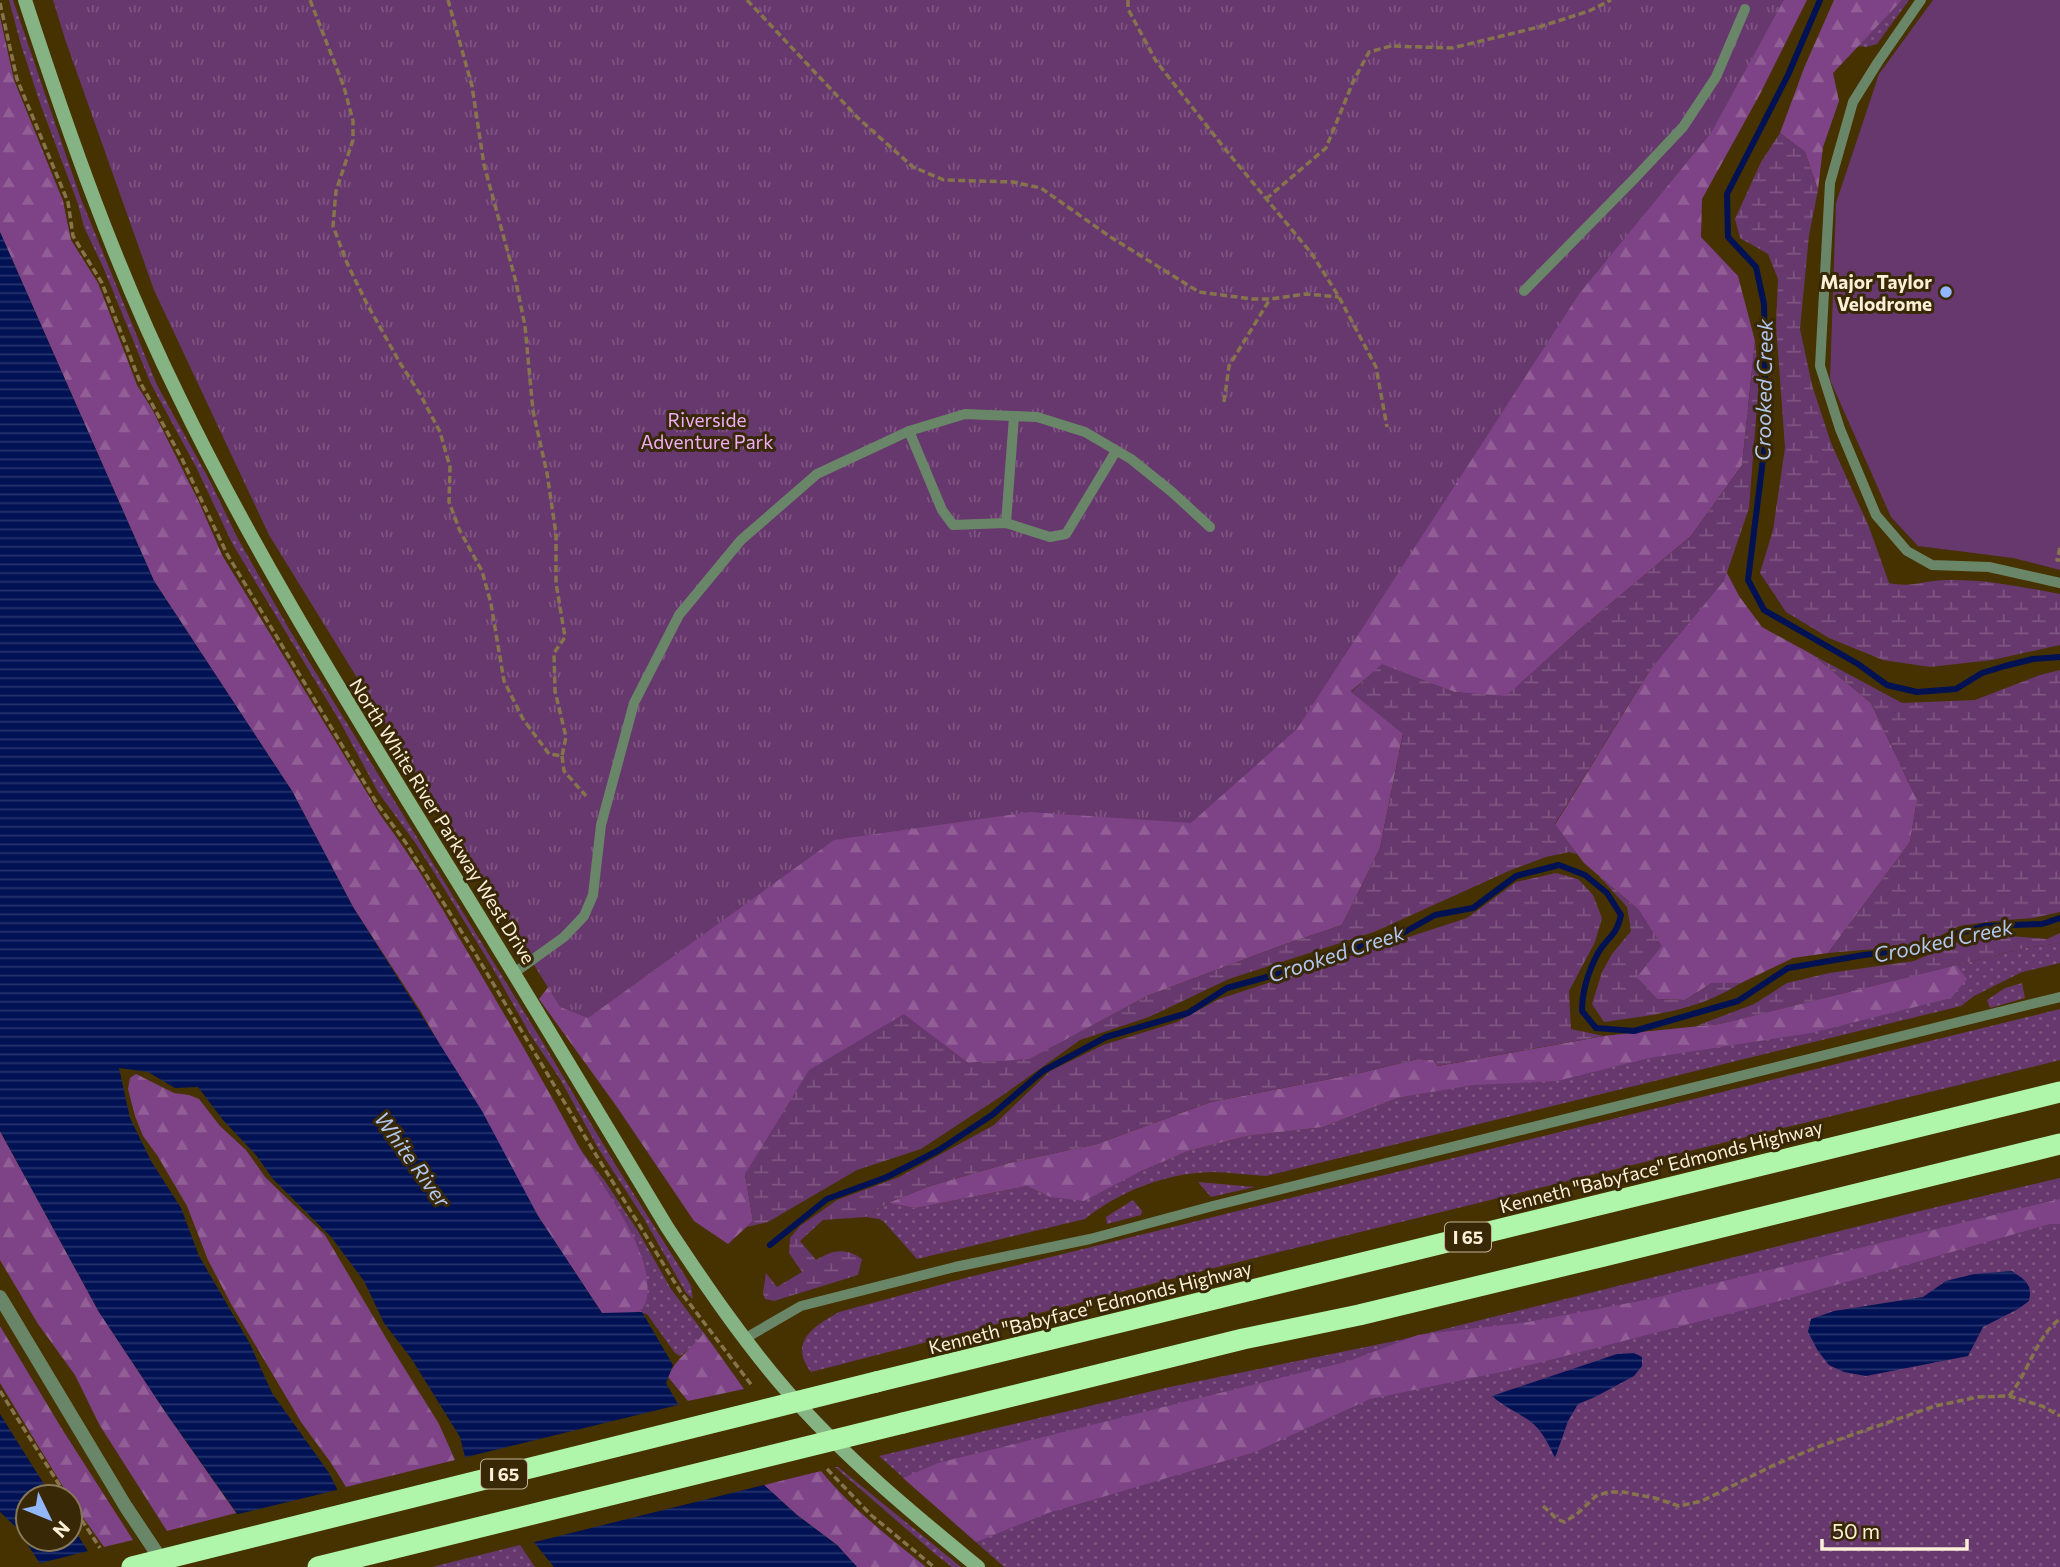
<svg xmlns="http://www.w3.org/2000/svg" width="2060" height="1567" viewBox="0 0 2060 1567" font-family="Commissioner,sans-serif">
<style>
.grass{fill:url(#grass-dots)}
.forest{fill:url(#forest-firs)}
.wetland{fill:url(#wetland-marsh)}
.park{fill:url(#park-tufts)}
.garden{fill:#67386d}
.water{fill:url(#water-rules)}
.pier{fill:#463100}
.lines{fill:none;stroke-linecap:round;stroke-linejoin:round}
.stream{stroke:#001154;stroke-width:6}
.path{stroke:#86744c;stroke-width:3.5;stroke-dasharray:7 3.5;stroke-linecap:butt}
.lane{stroke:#6a8668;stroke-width:10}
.street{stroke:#6a8668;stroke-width:14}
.secondary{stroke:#86b383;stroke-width:14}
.highway{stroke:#aff5aa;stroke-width:21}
.highway-bridge{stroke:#aff5aa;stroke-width:21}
.poi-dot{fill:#93b7fd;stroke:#382805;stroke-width:2.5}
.labels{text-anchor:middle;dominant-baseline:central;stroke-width:6;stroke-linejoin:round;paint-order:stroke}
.shield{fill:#382805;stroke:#c2b499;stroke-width:2}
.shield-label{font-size:18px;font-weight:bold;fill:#fdf0d8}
.poi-label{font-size:19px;font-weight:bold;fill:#fdf0d8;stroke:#382805;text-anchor:end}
.park-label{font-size:19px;fill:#f0aef8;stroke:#382805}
.street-label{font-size:19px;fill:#fdf0d8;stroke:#382805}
.water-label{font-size:21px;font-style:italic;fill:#b3c8f0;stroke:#382805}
</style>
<defs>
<pattern id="grass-dots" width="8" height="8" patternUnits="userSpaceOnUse" patternTransform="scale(1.75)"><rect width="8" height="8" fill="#67386d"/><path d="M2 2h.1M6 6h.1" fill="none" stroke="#7e5581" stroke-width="1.8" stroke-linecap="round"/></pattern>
<pattern id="forest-firs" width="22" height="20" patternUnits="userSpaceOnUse" patternTransform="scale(1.75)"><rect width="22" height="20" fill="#7e4386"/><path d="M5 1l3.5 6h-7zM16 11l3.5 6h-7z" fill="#915e96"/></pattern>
<pattern id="wetland-marsh" width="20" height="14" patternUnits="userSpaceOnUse" patternTransform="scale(1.75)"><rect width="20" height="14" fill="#67386d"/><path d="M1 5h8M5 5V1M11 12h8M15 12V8" fill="none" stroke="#7e5581"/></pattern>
<pattern id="park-tufts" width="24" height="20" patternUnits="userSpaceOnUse" patternTransform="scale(1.75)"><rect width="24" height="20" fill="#67386d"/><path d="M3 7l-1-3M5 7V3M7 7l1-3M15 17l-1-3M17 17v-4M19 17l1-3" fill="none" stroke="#7e5581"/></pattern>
<pattern id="water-rules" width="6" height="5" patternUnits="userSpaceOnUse" patternTransform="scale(1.75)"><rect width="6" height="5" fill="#001154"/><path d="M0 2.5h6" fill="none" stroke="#26346c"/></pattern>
</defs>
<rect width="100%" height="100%" fill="#463100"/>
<g class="grass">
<polygon points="9,0 13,0 81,199 157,385 211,483 237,537 289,629 542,1041 615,1164 684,1274 691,1286 693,1299 686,1293 643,1217 598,1148 560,1079 531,1036 492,967 442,885 416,844 378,792 339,720 232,543 196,467 151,384 103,267 84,227 78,204 41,106 21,45"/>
<polygon points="1902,0 1909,0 1877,44 1866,47 1857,46"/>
<path d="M2060,943V963L2022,972L1974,996L1961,1006L1266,1176C1248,1175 1230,1172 1212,1172C1166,1173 1120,1191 1085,1219L917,1259L884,1222L879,1219L866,1217L888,1203L916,1208L1027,1186L1050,1197L1139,1172L1188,1151L1247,1136L1323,1127L1397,1098L1437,1091L1604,1036L1720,1024L2026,948Z"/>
<polygon points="2022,983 2025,998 1990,1008 1987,1000 2005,988"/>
<path d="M2060,1009V1060L1214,1268L811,1372C788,1342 814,1326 839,1312L969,1277Z"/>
<polygon points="583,1153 605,1181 638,1231 671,1289 704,1333 693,1346 680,1356 675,1353 647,1314 637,1312 644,1307"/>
<polygon points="2060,1178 2060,1567 1004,1567 879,1456 1165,1388 1400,1340 1928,1209"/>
<polygon points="1198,1182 1255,1187 1211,1197"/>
<polygon points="1133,1200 1142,1211 1141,1215 1107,1224 1106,1217"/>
<polygon points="835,1467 838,1467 961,1567 952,1567 935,1554"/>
<polygon points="520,1545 535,1567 432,1567"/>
</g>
<g class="forest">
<polygon points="1761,0 1807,0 1760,94 1702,199 1701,237 1738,276 1755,341 1742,465 1691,536 1579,630 1506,697 1454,692 1382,665 1351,691 1403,733 1380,848 1342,925 1280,946 1147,996 1029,1060 968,1063 904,1015 745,1174 753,1221 728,1244 694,1221 617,1107 539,999 567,963"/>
<polygon points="1834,0 1902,0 1833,73 1839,101 1823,147 1818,190 1805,152 1780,133 1804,68"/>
<path d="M0,17L14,80L63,201L71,240L98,283L137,385L153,411L199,502L222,555L381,816C412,857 438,901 464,946C503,1012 542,1078 578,1145C600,1183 629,1219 643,1261C647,1274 651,1296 643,1308C636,1317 612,1313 602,1313L538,1216L420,1010L353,907L292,791L154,581L0,232Z"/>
<polygon points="1727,573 1739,596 1762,627 1813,655 1871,703 1917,800 1910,842 1828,953 1793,958 1741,983 1712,983 1685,1000 1657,999 1637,978 1639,910 1584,863 1555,825 1650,670"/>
<polygon points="1956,965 1967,979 1951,998 1811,1033 1649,1058 1557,1081 1473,1085 1397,1098 1323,1127 1247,1136 1188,1151 1139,1172 1084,1201 1050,1197 1027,1186 916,1208 888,1203 927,1187 1009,1163 1097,1144 1211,1102 1356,1074 1418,1059 1433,1060 1438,1066 1604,1036 1720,1024"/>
<polygon points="136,1074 174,1093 189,1095 199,1099 220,1126 246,1150 265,1177 325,1235 393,1350 439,1424 455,1460 346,1487 331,1463 301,1422 231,1304 208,1260 187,1206 157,1155 143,1136 135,1116 128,1089 130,1078"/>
<polygon points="0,1131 99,1312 166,1413 236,1513 167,1531 99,1424 75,1375 38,1324 0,1260"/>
<polygon points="2060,1199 2060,1224 2050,1224 1783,1300 1506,1371 1370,1399 1255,1452 1048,1513 976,1542 903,1478 938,1463 1349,1361 1418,1335 1528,1322 1650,1299"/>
<polygon points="0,1326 62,1429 133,1540 104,1547 73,1503 0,1383"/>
<path d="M704,1333L744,1389L688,1401L668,1377C676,1358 691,1349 704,1333Z"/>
<path d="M821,1471C851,1508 889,1537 926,1567H857L837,1545L797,1515L764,1485Z"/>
</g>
<g class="wetland">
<path d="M1780,133L1805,152L1818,190L1809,235L1800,329L1812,385L1831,443L1869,527L1889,583C1912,588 1925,580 1947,580C1986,579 2022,587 2060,594V645L1992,660L1930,667L1883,660L1829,638L1786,612L1760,573L1773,530L1785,448L1776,325L1778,279L1768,254L1740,238L1735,219L1761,162Z"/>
<polygon points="1755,341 1759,380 1749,508 1724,581 1650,670 1555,824 1577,854 1569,852 1546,857 1511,870 1374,932 1229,979 1149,1017 1080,1040 1003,1095 921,1149 857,1170 768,1222 747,1227 753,1221 745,1174 809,1070 904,1014 968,1063 1029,1059 1147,996 1280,946 1342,925 1380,848 1403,734 1351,692 1382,664 1454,692 1506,696 1579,630 1691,536 1742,465"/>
<polygon points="1813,655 1902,703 1975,700 2040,675 2060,670 2060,912 2033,918 1994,921 1959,926 1922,945 1828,953 1910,842 1917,800 1871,703"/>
<path d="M1556,873L1578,879L1593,895L1602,918L1595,942L1569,991L1571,1029L1604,1036L1437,1066L1433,1060L1418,1059L1356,1074L1211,1102L1097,1144L1009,1163L927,1187L888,1203L866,1217L823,1220L800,1241L816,1260C832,1250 846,1247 862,1259L858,1275L774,1301L765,1299L763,1293L766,1273L777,1287L802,1272L789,1253L790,1238L800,1226L837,1200L899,1177L994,1125L1050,1071L1103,1045L1177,1022L1219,999L1467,918L1516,882Z"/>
<path d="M1598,875L1639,910L1662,946L1637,977L1657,999L1685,1000L1712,983H1741C1697,1011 1654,1015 1604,1022L1592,1004L1602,972L1612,954L1631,931L1627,907Z"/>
<polygon points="2060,933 2060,943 2026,948 1720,1024 1696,1026 1754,1004 1787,983 1829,973 1914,961 1955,943 1999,935 2047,939"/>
</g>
<polygon class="park" points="53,0 1784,0 1711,133 1579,294 1297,729 1191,823 1030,812 834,840 588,1018 560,1007 269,535 154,290 65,39"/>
<polygon class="garden" points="1933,0 2060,0 2060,570 2013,558 1918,546 1891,517 1830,380 1836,203 1879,74"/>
<g class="water">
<polygon points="0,232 154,581 292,791 353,907 482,1111 538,1216 602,1313 642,1312 673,1365 666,1383 682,1411 797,1515 837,1545 857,1567 554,1567 465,1457 460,1437 411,1358 384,1323 364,1281 332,1238 273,1179 256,1155 223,1120 198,1087 175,1088 148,1072 119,1068 130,1118 151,1161 181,1208 199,1256 250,1344 272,1393 329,1473 376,1567 248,1529 166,1413 99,1312 0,1131"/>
<path d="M2012,1271C2025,1280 2033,1284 2029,1301L2018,1309L1983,1327L1968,1356L1866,1376L1844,1372L1829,1365L1818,1351L1808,1332L1811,1319L1834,1311L1923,1297L1946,1281L1974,1274Z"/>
<path d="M1634,1353L1642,1357V1366L1634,1376L1595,1397L1578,1404L1568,1421L1555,1458C1549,1445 1542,1430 1530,1421C1517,1412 1504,1407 1492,1396L1617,1354Z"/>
<polygon points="0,1414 52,1497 28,1497 28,1539 70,1539 70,1523 98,1567 42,1567 18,1529 0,1512"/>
</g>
<g class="pier">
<polygon points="682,1404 768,1484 531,1543 462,1458"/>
<polygon points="341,1489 379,1567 266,1567 234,1515"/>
<polygon points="92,1550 102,1567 38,1567 37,1564"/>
</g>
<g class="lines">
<g class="stream">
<polyline points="1820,0 1788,75 1727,194 1728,237 1756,267 1764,304 1766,435 1748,580 1764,610 1858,664 1887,685 1917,692 1956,689 1982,673 2005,666 2033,659 2060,657"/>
<path d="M770,1245L827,1199L887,1177L939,1150L992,1115L1043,1071L1106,1037L1188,1013L1227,988L1289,971L1348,950L1396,937L1435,915L1473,908L1516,876L1559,865L1585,875L1607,893L1621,915C1616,937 1608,936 1598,953C1589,970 1582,991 1582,1011L1596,1028L1634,1031L1738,1001L1788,968L1864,955L1924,948L1952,935L1985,926L2042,924L2060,918"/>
</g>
<g class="path">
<polyline points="310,0 344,87 353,121 353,140 336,191 333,226 347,263 366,302 400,363 420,394 440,432 450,467 449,502 460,531 482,571 491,604 504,681 523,719 549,754 562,756 566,737 555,691 554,653 565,637 556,583 556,534 547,473 533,411 525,326 516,282 484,165 472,86 448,0"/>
<polyline points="747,0 858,118 913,167 944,180 1013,182 1041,188 1109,236 1199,292 1252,299 1270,299 1306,294 1339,297"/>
<polyline points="1128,0 1128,9 1156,61 1225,149 1312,254 1339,297 1376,367 1387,427"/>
<polyline points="0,3 17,79 68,202 73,236 102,283 140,382 182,459 227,554 378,805 406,843 473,950 593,1150 680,1291 753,1387"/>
<polyline points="1266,199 1326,148 1353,82 1369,52 1391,46 1452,48 1539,27 1589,11 1611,0"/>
<polyline points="1224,402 1229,366 1270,299"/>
<polyline points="2060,548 2057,560 2060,560"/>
<polyline points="562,756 564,771 586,796"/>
<polyline points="0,1391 67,1497"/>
<path d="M2009,1396C2028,1374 2036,1336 2060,1319"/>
<polyline points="827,1469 871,1515 934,1567"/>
<polyline points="70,1502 100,1548"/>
<polyline points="1543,1506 1557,1519 1564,1522 1576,1515 1596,1496 1608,1492 1623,1492 1655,1498 1679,1506 1702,1501 1774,1465 1820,1446 1935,1406 1978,1397 2009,1396 2042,1406 2060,1416"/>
</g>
<g class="lane">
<polyline points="1921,0 1878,62 1853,102 1830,183 1820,366 1840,429 1876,515 1907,551 1932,565 1989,567 2060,583"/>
<polyline points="1524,291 1635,178 1683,127 1716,77 1745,9"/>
<polyline points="909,431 942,510 953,525 1006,523 1050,537 1066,534 1116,451"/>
<polyline points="1006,523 1014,416"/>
<polyline points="514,973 564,937 584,916 593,895 601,825 634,703 679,615 741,540 817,474 909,431 965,414 1037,417 1085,432 1131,459 1172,492 1210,527"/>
<polyline points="744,1339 801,1306 955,1267 1090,1239 1213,1206 2060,997"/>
</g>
<polyline class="street" points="0,1297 126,1507 164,1564"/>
<path class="secondary" d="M25,0C69,135 116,269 179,397C254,552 345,698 435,845C514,972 590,1099 667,1227C704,1283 742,1339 786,1390C843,1456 911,1512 978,1567"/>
<g class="highway">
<polyline points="876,1382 2060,1092"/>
<polyline points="903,1423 1243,1339 1359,1315 1604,1256 2060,1144"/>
</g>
<g class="highway-bridge">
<polyline points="132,1567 876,1382"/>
<polyline points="318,1567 903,1423"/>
</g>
</g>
<circle class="poi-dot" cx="1946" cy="292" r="7"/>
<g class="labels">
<g class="shield">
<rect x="1445" y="1222.5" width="46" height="29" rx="5"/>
<rect x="481" y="1459.5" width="46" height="29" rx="5"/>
</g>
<g class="shield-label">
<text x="1468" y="1237">I 65</text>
<text x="504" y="1474">I 65</text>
</g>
<g class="poi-label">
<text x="1932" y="281">Major Taylor<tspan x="1932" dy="22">Velodrome</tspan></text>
</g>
<g class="park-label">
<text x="707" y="419">Riverside<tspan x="707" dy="22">Adventure Park</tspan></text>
</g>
<g class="street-label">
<text transform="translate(443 821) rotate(58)">North White River Parkway West Drive</text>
<text transform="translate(1661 1166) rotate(-14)">Kenneth "Babyface" Edmonds Highway</text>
<text transform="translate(1090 1307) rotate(-14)">Kenneth "Babyface" Edmonds Highway</text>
</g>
<g class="water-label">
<text transform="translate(1763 390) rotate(-89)">Crooked Creek</text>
<text transform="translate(1943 940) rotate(-12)">Crooked Creek</text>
<text transform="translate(1336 953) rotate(-18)">Crooked Creek</text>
<text transform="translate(413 1159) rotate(54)">White River</text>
</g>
</g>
<g transform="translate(49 1518) rotate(133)"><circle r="33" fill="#382805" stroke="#877859" stroke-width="2"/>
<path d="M0-5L12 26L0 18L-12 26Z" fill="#93b7fd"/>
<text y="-10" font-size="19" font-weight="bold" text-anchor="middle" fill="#fdf0d8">N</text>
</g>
<path d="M1822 1539v10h145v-10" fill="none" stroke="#fdf0d8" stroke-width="3.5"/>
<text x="1832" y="1539" font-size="21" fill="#fdf0d8" stroke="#382805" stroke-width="5" paint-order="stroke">50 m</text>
</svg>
